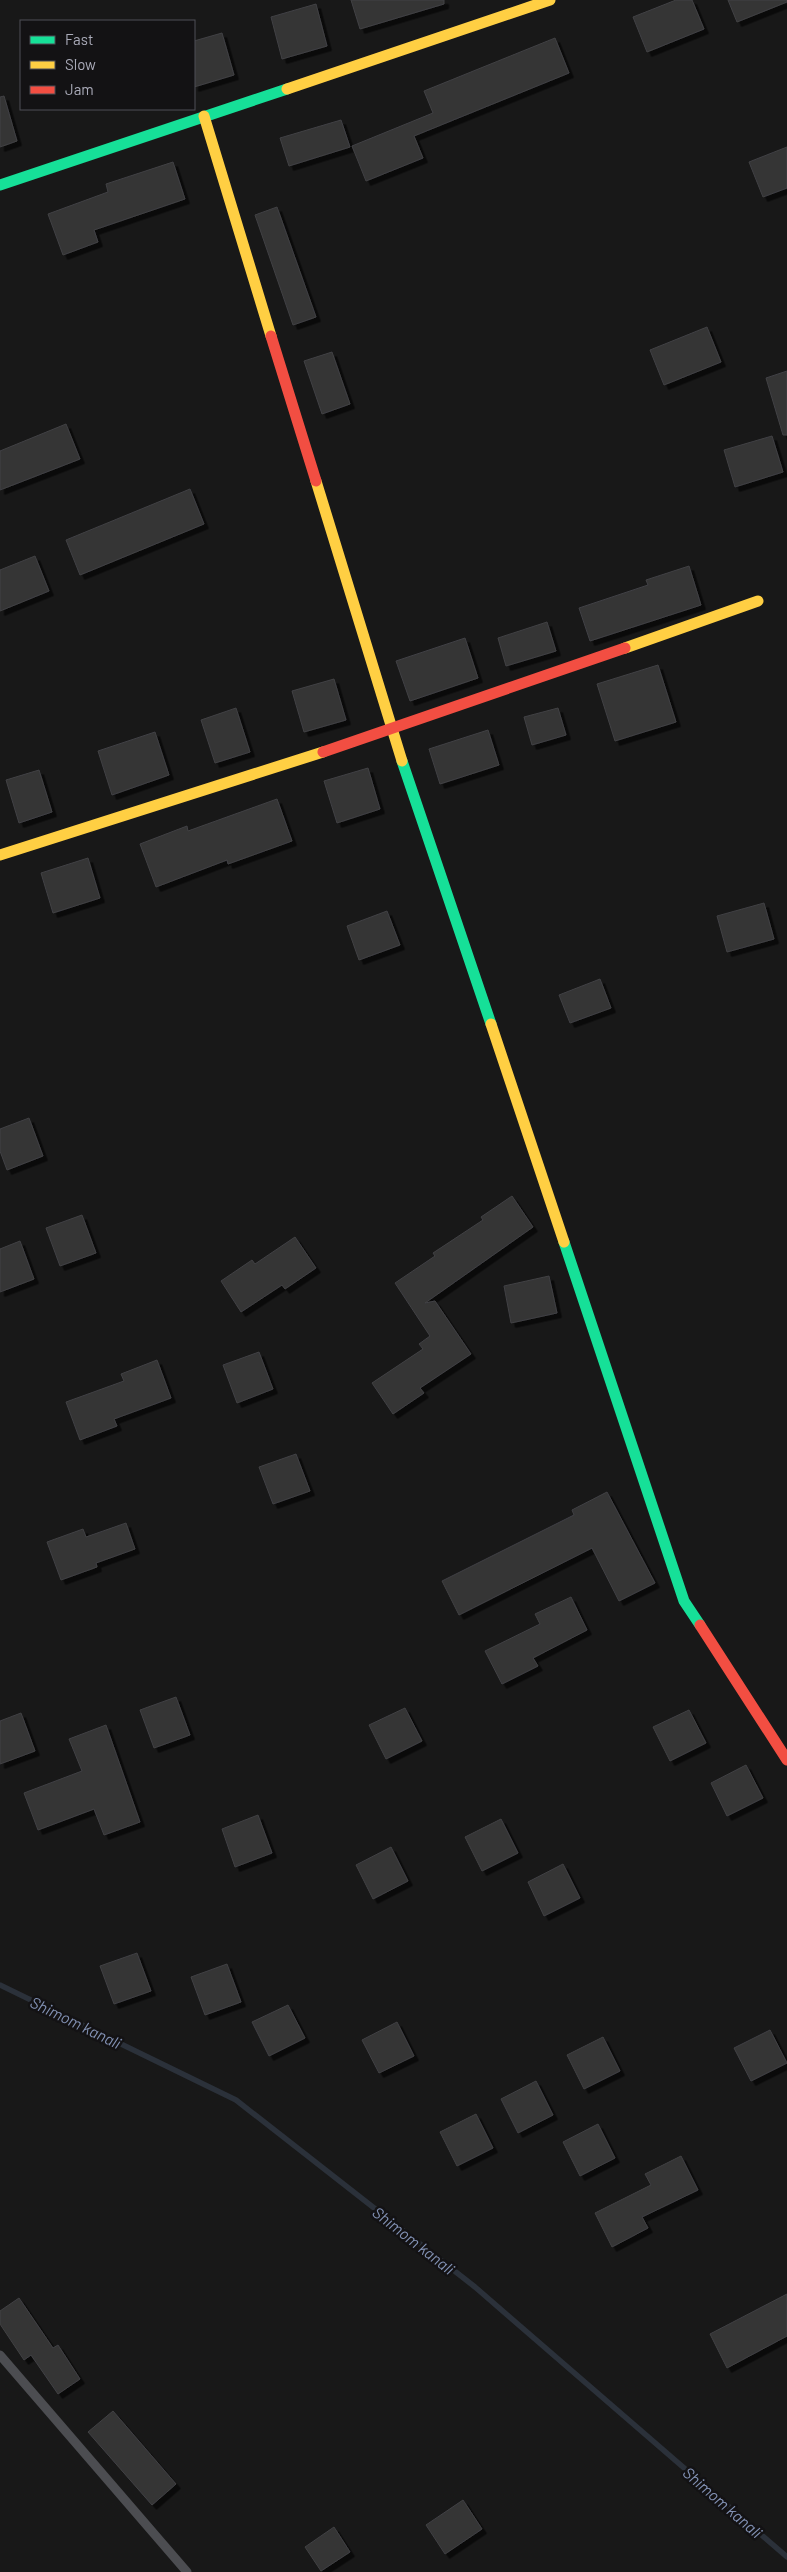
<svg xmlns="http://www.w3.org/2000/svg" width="787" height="2572" viewBox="0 0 787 2572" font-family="Barlow,sans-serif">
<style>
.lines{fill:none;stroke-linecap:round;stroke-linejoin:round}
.stream{stroke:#2b313a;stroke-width:5.5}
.building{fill:#343436;stroke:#414144;filter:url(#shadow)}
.lane{stroke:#4c4d51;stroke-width:9}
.fast{stroke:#16e098;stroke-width:11}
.slow{stroke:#ffcf43;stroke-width:11}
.jam{stroke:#f24e42;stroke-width:11}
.labels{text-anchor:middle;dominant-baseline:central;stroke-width:5;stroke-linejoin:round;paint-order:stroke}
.water-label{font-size:16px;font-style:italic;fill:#8291b3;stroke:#131214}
</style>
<defs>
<filter id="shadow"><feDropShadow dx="4.5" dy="4.5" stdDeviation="0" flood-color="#0009"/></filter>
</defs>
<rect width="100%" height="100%" fill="#181818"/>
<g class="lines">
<polyline class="stream" points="0,1985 236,2100 475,2287 787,2557"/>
</g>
<g class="building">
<polygon points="351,0 444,0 444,4 360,29"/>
<polygon points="676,0 692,0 704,29 647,52 633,17"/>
<polygon points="728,0 787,0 787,2 737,22"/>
<polygon points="316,4 327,46 282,59 271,17"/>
<polygon points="222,33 234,75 194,87 194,41"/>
<polygon points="555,38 569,73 414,136 423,158 366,181 352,146 433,113 424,91"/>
<polygon points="4,96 17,141 0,147 0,97"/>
<polygon points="341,120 350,147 289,166 280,138"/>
<polygon points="787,147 787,188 763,197 749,162"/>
<polygon points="173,162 185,199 94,230 98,242 63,255 48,214 108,192 106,184"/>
<polygon points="277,207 316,317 293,325 255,215"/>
<polygon points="707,327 721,362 664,385 650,350"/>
<polygon points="332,352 350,404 322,414 304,361"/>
<polygon points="787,371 787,435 783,435 766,378"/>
<polygon points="66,424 80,459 0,490 0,451"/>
<polygon points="772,436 783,472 735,487 724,450"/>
<polygon points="190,489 204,524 80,575 66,540"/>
<polygon points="35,556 49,591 0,611 0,570"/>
<polygon points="689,566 701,605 590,641 579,608 648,585 646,580"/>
<polygon points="547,622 556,651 506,666 498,638"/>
<polygon points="465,638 478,678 410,701 396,661"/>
<polygon points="658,665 676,722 615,741 597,684"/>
<polygon points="334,679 346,720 304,732 292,691"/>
<polygon points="236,708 250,752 215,763 201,720"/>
<polygon points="558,708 566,735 532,745 524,717"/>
<polygon points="488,730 499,765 440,784 429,749"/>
<polygon points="155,732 169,775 112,795 98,751"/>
<polygon points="368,768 380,809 337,823 324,781"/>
<polygon points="39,770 52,812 19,823 6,780"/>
<polygon points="277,799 292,841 228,864 227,860 156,887 140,844 187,826 188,831"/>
<polygon points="88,858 100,898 53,913 41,873"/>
<polygon points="764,903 774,939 727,952 717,916"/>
<polygon points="387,911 400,945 359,960 347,926"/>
<polygon points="600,979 611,1008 570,1023 559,995"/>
<polygon points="29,1118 43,1156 7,1170 0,1151 0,1129"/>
<polygon points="512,1196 533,1227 425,1303 435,1301 471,1354 420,1388 424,1393 393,1414 372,1383 423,1349 419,1344 430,1336 395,1283 435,1256 433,1253 483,1220 481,1217"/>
<polygon points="82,1215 96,1253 60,1266 46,1228"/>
<polygon points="295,1237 316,1268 285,1289 282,1285 241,1312 221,1281 252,1260 255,1264"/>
<polygon points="20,1241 34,1279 0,1292 0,1249"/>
<polygon points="549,1276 557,1313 511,1323 504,1286"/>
<polygon points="259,1352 273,1389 237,1403 223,1365"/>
<polygon points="157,1360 171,1398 114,1419 117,1426 80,1440 66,1402 124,1381 121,1374"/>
<polygon points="296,1454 310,1491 273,1504 259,1467"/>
<polygon points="607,1492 655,1583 619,1601 592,1548 459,1615 442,1581 574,1515 572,1510"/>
<polygon points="126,1523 135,1549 96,1563 97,1567 61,1580 47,1542 83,1529 86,1537"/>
<polygon points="571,1597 587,1630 533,1658 538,1666 502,1684 485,1651 540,1624 535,1614"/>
<polygon points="176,1697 190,1735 154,1748 140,1710"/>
<polygon points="405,1708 422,1741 386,1759 369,1725"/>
<polygon points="689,1710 706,1743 670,1761 653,1727"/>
<polygon points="21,1713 35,1751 0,1764 0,1721"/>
<polygon points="106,1725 140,1822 104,1835 94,1809 38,1830 24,1793 82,1771 69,1739"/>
<polygon points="746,1765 763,1798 727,1816 711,1783"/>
<polygon points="258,1815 272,1853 235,1867 222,1829"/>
<polygon points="501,1819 518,1853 482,1871 465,1837"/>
<polygon points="391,1847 408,1881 373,1899 356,1865"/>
<polygon points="563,1864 580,1898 544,1916 528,1882"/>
<polygon points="137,1953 151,1991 114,2004 100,1966"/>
<polygon points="227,1964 241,2002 205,2015 191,1977"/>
<polygon points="288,2005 305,2038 269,2056 252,2022"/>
<polygon points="397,2022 414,2056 379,2073 362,2040"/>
<polygon points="770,2030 787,2063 751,2081 734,2048"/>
<polygon points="603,2037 620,2071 584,2089 567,2055"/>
<polygon points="536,2081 553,2115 518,2133 501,2099"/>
<polygon points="476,2114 493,2148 457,2166 440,2132"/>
<polygon points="598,2124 615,2158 580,2176 563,2142"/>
<polygon points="681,2156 698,2190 642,2217 648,2228 612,2247 595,2213 651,2185 645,2174"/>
<polygon points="787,2294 787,2336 727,2368 710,2334"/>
<polygon points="19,2298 53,2348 58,2345 80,2379 58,2394 31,2355 24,2360 0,2324 0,2311"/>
<polygon points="113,2411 176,2484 152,2505 88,2432"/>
<polygon points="463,2500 482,2529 445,2554 426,2525"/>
<polygon points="334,2527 350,2552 321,2571 305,2547"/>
</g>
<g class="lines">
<polyline class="lane" points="0,2355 187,2572"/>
<g class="fast">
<polyline points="0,185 287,89"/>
<polyline points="402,761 491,1024"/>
<polyline points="564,1242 684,1601 700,1625"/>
</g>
<g class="slow">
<polyline points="287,89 550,0"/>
<polyline points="204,116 271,336"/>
<polyline points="316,481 402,761"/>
<polyline points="625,648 758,601"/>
<polyline points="0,855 323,752"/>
<polyline points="491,1024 564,1242"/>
</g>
<g class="jam">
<polyline points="271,336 316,481"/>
<polyline points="323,752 625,648"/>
<polyline points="700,1625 787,1760"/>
</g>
</g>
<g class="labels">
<g class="water-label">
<text transform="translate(76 2022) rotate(26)">Shimom kanali</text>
<text transform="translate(414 2240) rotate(38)">Shimom kanali</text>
<text transform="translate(723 2502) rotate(41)">Shimom kanali</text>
</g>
</g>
<rect x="20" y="20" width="175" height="90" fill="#131214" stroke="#4f4f56"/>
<rect x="30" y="36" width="25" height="8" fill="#16e098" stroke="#4f4f56"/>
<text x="65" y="45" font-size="15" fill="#aaabb9">Fast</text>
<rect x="30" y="61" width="25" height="8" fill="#ffcf43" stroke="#4f4f56"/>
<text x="65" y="70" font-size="15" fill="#aaabb9">Slow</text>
<rect x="30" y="86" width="25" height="8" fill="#f24e42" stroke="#4f4f56"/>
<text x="65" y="95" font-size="15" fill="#aaabb9">Jam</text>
</svg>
